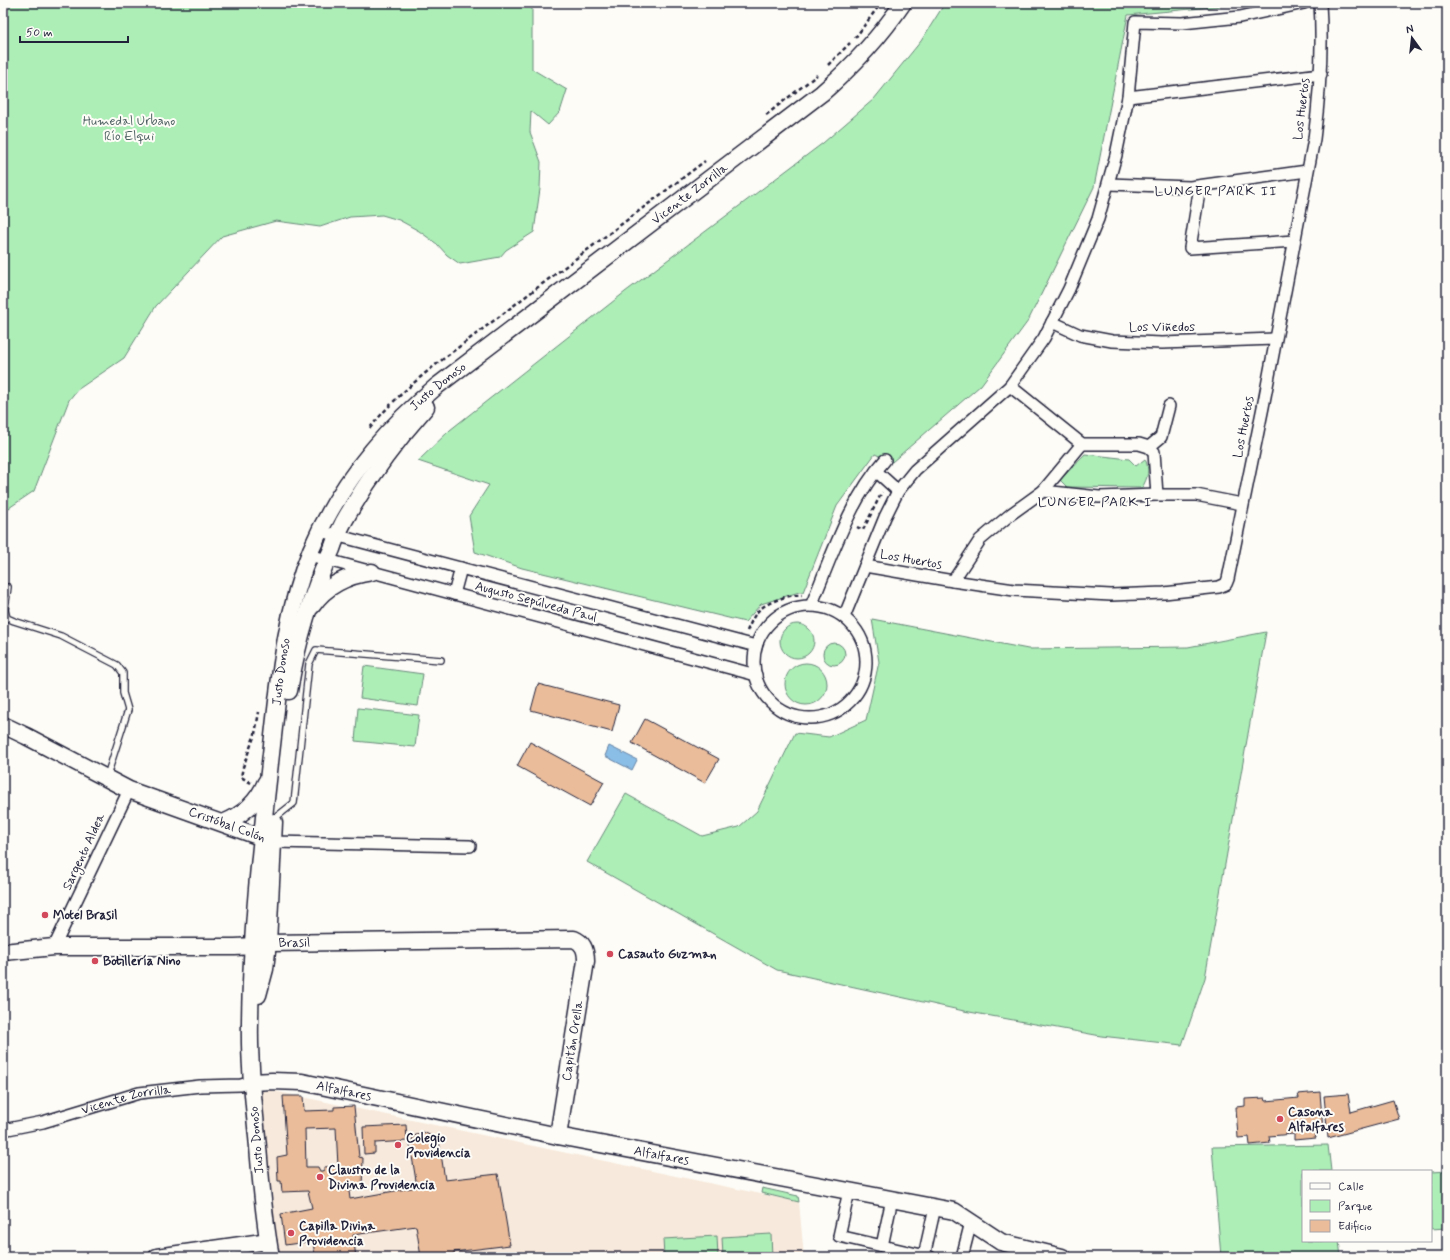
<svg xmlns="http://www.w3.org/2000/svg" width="1450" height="1260" viewBox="0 0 1450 1260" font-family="Mynerve,sans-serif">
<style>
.built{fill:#f7e9db}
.green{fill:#adeeb7;stroke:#688879}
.water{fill:#8bbee7;stroke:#6180a2}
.building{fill:#eabc9a;stroke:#22223b;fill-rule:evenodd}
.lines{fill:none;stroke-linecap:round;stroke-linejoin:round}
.lane-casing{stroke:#22223b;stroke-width:8}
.street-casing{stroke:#22223b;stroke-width:14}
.secondary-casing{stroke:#22223b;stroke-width:19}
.path{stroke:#22223b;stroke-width:2.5;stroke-dasharray:4 3;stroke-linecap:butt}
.lane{stroke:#fdfcf7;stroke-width:5.5}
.street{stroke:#fdfcf7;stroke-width:11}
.secondary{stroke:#fdfcf7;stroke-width:16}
.poi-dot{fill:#d1495b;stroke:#fdfcf7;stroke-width:1.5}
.labels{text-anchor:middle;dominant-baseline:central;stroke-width:4;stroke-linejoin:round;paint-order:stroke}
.street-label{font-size:13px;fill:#22223b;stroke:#fdfcf7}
.park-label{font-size:13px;fill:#4c5f60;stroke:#fdfcf7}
.poi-label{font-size:13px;font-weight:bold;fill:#22223b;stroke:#fdfcf7;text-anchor:start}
.neighbourhood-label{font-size:14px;letter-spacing:1px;fill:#22223b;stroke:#fdfcf7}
</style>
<rect width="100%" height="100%" fill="#fdfcf7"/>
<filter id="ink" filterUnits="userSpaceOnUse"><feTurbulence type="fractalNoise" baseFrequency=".025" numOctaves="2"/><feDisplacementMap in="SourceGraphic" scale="8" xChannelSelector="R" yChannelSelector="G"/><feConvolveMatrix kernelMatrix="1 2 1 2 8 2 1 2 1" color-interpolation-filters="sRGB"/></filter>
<g filter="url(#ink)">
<polygon class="built" points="260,1088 799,1202 804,1257 278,1257 273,1234"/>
<g class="green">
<polygon points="3,3 532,3 532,69 567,90 560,112 548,125 531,111 530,132 541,162 540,189 534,232 506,250 500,257 460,264 447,255 437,244 419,231 399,220 382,215 350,217 320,227 276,221 222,236 156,306 124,358 77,390 69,400 34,491 3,512"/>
<polygon points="945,3 1254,3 1128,15 1094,187 1028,321 981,385 892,462 875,454 837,506 803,592 799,592 761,604 745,622 522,568 475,552 469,516 489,485 418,461 450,430 625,292 823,143 874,99 921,41"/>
<path d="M1085,454L1129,459L1136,466L1145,459C1150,470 1148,477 1142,488L1067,487L1060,480Z"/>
<polygon points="872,619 1028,649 1188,647 1266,632 1205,978 1182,1045 1101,1036 964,1011 777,970 587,862 626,794 702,836 739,827 757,811 795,733 829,737 866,720 879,662"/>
<circle cx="797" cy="641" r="17"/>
<circle cx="834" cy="654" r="11"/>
<circle cx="806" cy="684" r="21"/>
<polygon points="364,666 423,674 418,706 360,698"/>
<polygon points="358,708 419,715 415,747 355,741"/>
<polygon points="1328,1145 1331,1171 1303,1171 1303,1241 1339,1241 1341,1257 1221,1257 1212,1147"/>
<polygon points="1447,1171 1447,1228 1431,1229 1431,1172"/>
<polygon points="762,1188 798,1196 799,1202 761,1193"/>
<polygon points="771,1234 772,1257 723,1257 722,1237"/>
<polygon points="717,1236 718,1257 664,1257 663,1239"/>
</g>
<polygon class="water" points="609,746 637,760 632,770 605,756"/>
<g class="building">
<polygon points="538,684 619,705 612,732 531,710"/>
<polygon points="645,719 719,759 705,783 632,743"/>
<polygon points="530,742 604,782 590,806 517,766"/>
<polygon points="1320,1092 1323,1131 1315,1132 1316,1138 1294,1140 1294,1134 1269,1136 1270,1143 1250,1145 1249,1137 1238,1138 1236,1107 1245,1106 1245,1099 1265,1098 1266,1101 1299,1098 1298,1094"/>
<polygon points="1348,1094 1351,1112 1393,1100 1399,1119 1328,1138 1324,1096"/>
<path d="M283,1096H303L304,1111L334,1110V1107L354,1106L359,1157L363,1158L362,1189L349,1191L350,1199L417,1187L410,1144L414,1136L423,1132L434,1137L439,1141L445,1180L498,1174L510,1245L454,1252L455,1257H421L416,1226L353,1235L356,1257H315L313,1241L285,1245L281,1214L312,1208L308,1191L282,1192L281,1181H278L277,1157L287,1155ZM336,1128L338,1166L324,1167V1170L322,1171H320L318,1167H306L305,1129Z"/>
<polygon points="406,1125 407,1141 375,1143 375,1153 364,1154 363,1127"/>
</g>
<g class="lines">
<defs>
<g id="lane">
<polyline points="8,587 5,610 7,618 14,621 61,636 117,665 123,673 123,693 128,710 107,776"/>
<polyline points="275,818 294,803 309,664 316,650 441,660"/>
</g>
<g id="street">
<polyline points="1128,97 1321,74"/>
<polyline points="1109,184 1190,187 1307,171"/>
<polyline points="1200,186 1190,248 1294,241"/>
<polyline points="1052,322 1080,335 1112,341 1162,343 1275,339"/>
<polyline points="1010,386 1082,444 1139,444 1149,447 1154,452 1157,495 1196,495 1242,504"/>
<polyline points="1149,447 1161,437 1169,406"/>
<polyline points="876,471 898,491"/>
<polyline points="1043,491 1099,497 1157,495"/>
<polyline points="320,531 756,646"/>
<polyline points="309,555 756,675"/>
<path d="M865,566L953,581L1014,590L1111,595L1164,593L1219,587L1226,584L1228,579L1263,407L1314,139C1320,93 1323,49 1320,3"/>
<polyline points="953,581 980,540 1011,514 1043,491 1082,444"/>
<polyline points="454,594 461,568"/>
<path d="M811,606C831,558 850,499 885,460"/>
<circle cx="810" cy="662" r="56"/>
<polyline points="844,617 885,517 898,491 915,470 1010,386 1044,338 1069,289 1098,219 1116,155 1128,97 1135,22 1182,23 1240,17 1304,3"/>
<polyline points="267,839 273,842 470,846"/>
<polyline points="54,947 129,790"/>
<path id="s1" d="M3,1130L43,1122L139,1093L200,1086L241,1085L252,1082"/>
<polyline points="849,1191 839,1236 930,1257"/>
<polyline points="882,1246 892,1199"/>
<polyline points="924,1256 935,1207"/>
<polyline points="962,1257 971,1222"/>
</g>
<g id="secondary">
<path d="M312,606C325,586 348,575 372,572"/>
<path d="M289,691C297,642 311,594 332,549C335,540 339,531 343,523C366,482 395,442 426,407"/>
<polyline points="3,725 26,736 129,790 263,838"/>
<path d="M223,823C243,815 258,802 266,782"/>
<path id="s2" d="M3,952L54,947H235L254,946L268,943L574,939C584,943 586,951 586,961L558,1136"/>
<polyline points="258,995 265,969 268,943 274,822"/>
<path id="s3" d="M252,1082L272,1081L302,1082L558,1136L954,1211L1001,1242L1062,1257"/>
<polyline points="157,1257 268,1241"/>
<path id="s4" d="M271,1257C264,1220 261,1183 258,1147C254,1105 249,1063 250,1022C251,932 261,842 271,754C279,685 284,615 311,550C339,484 382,432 437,386L822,93C853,66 880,37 903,3"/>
</g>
</defs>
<use href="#lane" class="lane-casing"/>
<use href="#street" class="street-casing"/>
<use href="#secondary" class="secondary-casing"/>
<g class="path">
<polyline points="855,38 881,3"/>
<polyline points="828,65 850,43"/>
<polyline points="766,115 817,75"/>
<path d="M370,428C403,386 450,354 492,322C563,268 634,215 705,161"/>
<polyline points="857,527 863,530 882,492"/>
<path d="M747,631C750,625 753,616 758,611C767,602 789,594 802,595"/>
<polyline points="251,783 241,777 243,767 255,734 259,712"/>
</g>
<use href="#lane" class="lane"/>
<use href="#street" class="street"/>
<use href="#secondary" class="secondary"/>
</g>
</g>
<g class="poi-dot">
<circle cx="45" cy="915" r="4"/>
<circle cx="610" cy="954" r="4"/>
<circle cx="95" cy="961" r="4"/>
<circle cx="1280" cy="1119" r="4"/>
<circle cx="398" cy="1145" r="4"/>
<circle cx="320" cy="1177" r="4"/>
<circle cx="291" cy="1233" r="4"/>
</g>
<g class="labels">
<g class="street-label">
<text transform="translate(1302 109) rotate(-83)">Los Huertos</text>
<text stroke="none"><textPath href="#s4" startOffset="1240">Vicente Zorrilla</textPath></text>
<text x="1162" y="327">Los Viñedos</text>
<text stroke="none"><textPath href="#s4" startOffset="923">Justo Donoso</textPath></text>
<text transform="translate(1244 427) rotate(-79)">Los Huertos</text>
<text transform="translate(911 560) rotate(10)">Los Huertos</text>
<text transform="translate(536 602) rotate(15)">Augusto Sepúlveda Paul</text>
<text stroke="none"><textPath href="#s4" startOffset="588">Justo Donoso</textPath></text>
<text transform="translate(227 825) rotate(20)">Cristóbal Colón</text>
<text transform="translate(84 852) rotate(-65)">Sargento Aldea</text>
<text stroke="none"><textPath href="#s2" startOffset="292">Brasil</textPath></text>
<text transform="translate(573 1041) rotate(-81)">Capitán Orella</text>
<text stroke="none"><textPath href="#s3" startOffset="93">Alfalfares</textPath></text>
<text stroke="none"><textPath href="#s1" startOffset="127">Vicente Zorrilla</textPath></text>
<text transform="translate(257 1140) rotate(-95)">Justo Donoso</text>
<text stroke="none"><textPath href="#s3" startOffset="417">Alfalfares</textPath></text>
</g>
<g class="park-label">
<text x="129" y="121">Humedal Urbano<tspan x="129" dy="15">Río Elqui</tspan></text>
</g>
<g class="poi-label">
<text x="53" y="915">Motel Brasil</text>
<text x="618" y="954">Casauto Guzman</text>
<text x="103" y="961">Botillería Nino</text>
<text x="1288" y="1112">Casona<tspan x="1288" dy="15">Alfalfares</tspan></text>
<text x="406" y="1138">Colegio<tspan x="406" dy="15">Providencia</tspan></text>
<text x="328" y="1170">Claustro de la<tspan x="328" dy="15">Divina Providencia</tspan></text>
<text x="299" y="1226">Capilla Divina<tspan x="299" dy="15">Providencia</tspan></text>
</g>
<g class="neighbourhood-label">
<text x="1216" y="191">LUNGER PARK II</text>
<text x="1095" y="502">LUNGER PARK I</text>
</g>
</g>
<rect width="1450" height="1260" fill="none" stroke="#fdfcf7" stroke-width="16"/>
<rect x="8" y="8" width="1434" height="1244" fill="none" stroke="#22223b" stroke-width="1.5" filter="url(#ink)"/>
<rect x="1302" y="1170" width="130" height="72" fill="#fdfcf7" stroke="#a5a5ac"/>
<rect x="1310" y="1183" width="20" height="6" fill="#fdfcf7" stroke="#a5a5ac"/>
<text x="1338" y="1190" font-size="12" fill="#22223b">Calle</text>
<rect x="1310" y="1200" width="20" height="12" fill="#adeeb7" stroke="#a5a5ac"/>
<text x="1338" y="1210" font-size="12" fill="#22223b">Parque</text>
<rect x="1310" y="1220" width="20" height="12" fill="#eabc9a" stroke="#a5a5ac"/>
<text x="1338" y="1230" font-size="12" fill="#22223b">Edificio</text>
<g transform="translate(1412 38) rotate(345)" stroke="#fdfcf7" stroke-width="3" paint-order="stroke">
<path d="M0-3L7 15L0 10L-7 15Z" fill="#22223b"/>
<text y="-6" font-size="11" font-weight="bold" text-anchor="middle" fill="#22223b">N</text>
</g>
<path d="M20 36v6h108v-6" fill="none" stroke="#22223b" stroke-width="2"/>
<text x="26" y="36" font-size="12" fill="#22223b" stroke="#fdfcf7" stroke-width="3" paint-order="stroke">50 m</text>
</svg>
